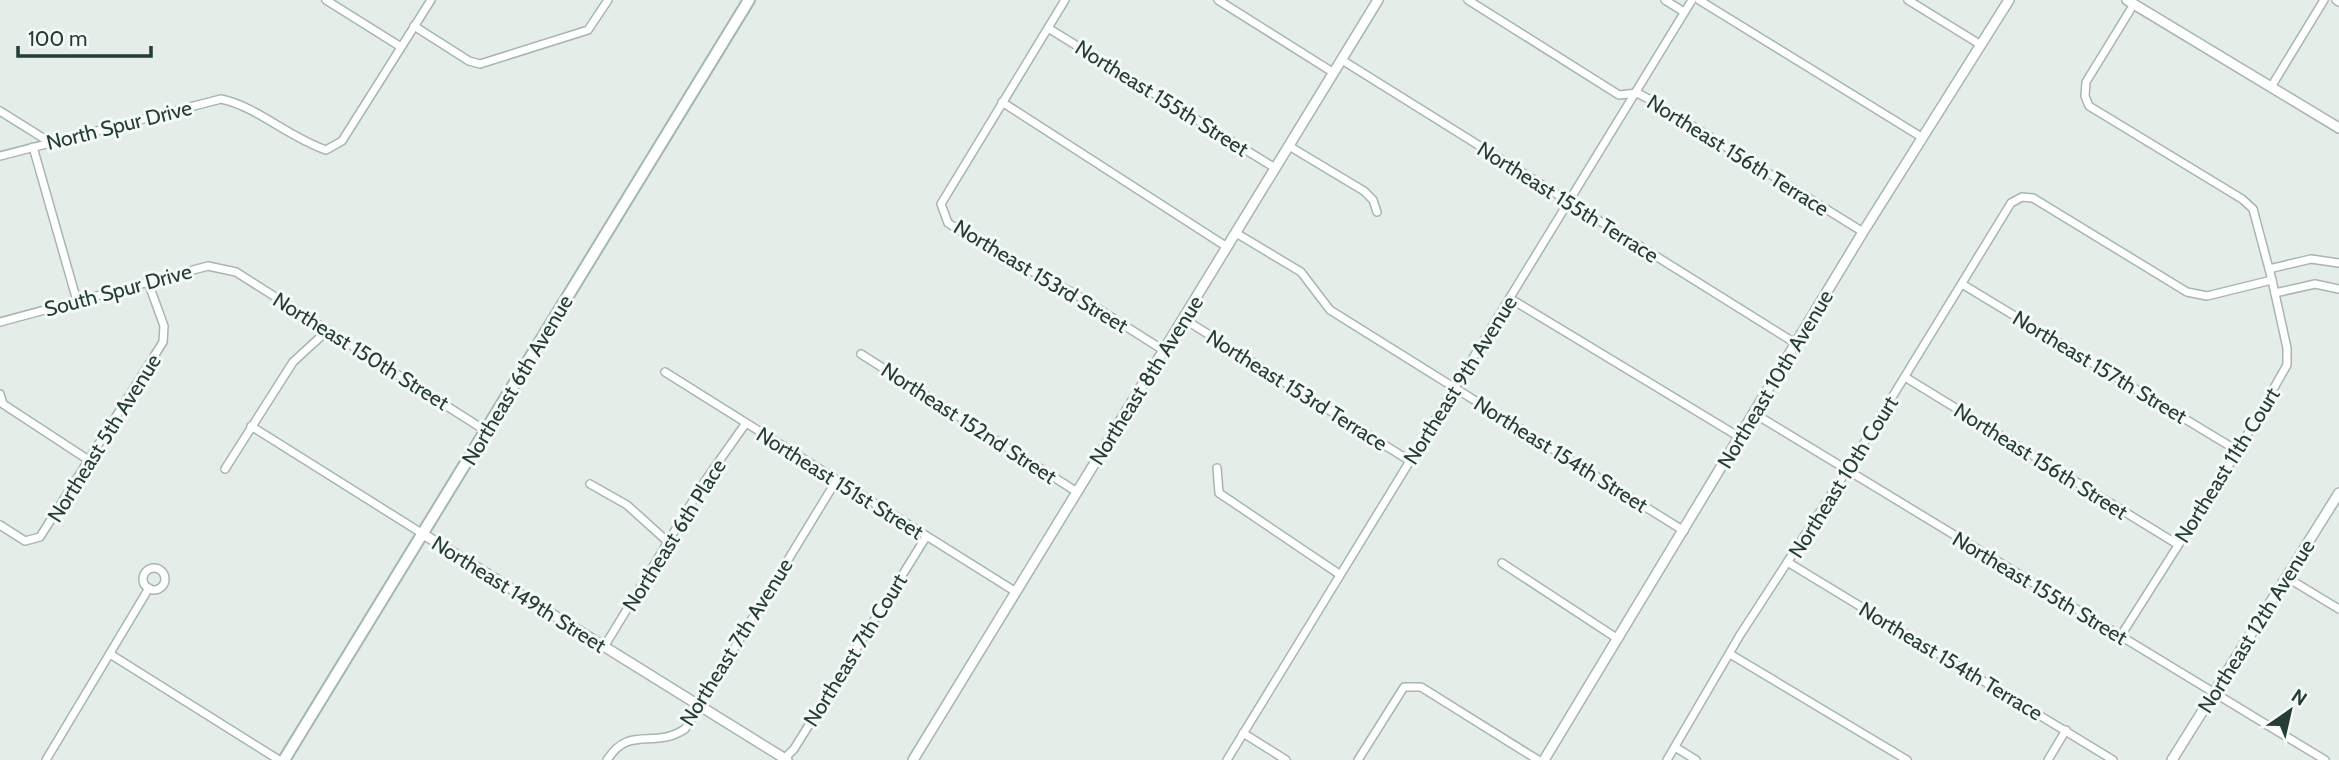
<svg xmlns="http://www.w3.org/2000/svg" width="2339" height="760" viewBox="0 0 2339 760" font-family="Cabin,sans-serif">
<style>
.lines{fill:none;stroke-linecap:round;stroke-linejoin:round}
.minor-casing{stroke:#a8b5b0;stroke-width:10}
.tertiary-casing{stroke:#a8b5b0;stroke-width:12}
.secondary-casing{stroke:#a4b7b1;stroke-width:14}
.minor{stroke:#fff;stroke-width:7}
.tertiary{stroke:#fff;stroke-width:9}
.secondary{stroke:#fff;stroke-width:10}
.labels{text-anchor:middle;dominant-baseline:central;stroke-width:6;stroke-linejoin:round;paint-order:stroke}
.street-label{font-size:21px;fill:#253d36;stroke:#f5f9f7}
</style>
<rect width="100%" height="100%" fill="#e5ede9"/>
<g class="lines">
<defs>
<g id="minor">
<polyline points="326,0 401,47"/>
<polyline points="1065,0 941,204 948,223 987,248 1075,294 1163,350"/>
<polyline points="1218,0 1334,73"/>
<polyline points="1468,0 1619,95 1637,93 1649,99 1863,232"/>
<polyline points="1665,0 1684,12"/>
<polyline points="1699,0 1923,138"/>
<polyline points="1908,0 1981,45"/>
<polyline points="2336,0 2339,2"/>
<polyline points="414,26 469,61 480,64 588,30 608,0"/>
<polyline points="1048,28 1275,168"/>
<polyline points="1342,60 1795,343"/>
<polyline points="2271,87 2324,0"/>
<polyline points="1002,102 1227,247"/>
<polyline points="0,111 51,143"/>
<polyline points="1289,146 1364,191 1373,200 1377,212"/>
<polyline points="33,147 77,301"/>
<path d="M0,156L221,99C256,106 288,137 326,150L342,141L431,0"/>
<polyline points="1236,233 1301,272 1330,310 1684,531"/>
<polyline points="2269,269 2311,259 2339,263"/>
<polyline points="1962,284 2238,451"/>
<polyline points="2275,293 2315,284 2339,289"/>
<polyline points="1511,299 1741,438"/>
<polyline points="1184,319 1410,461"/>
<polyline points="0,322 208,266 236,272 486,431"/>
<polyline points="861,354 1077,492"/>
<polyline points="665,372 1016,592"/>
<polyline points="1905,377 2177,544"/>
<polyline points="0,394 3,404 90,461"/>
<polyline points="1755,414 2325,760"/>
<polyline points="251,426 423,534"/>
<polyline points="1217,468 1219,493 1339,574"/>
<polyline points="225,469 293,362 328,330"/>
<polyline points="590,484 627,505 668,542"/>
<polyline points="0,525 25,541 40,537 163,342 164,326 148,282"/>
<polyline points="1502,563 1618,639"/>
<polyline points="1789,563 2113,760"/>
<circle cx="154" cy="579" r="11"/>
<polyline points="2286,577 2339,609"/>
<polyline points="2120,637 2238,451 2287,365 2287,348 2272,280 2253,209 2242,199 2089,106 2085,96 2086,82 2134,4"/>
<polyline points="604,647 705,481 746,423"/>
<polyline points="110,654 279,760"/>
<polyline points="1730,654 1907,760"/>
<polyline points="1243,733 1286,760"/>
<polyline points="1675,747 1696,760"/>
<polyline points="46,760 149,588"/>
<path d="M607,760C630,724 653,750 685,729L836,481"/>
<polyline points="783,760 794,749 926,537"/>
<polyline points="1227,760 1692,0"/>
<polyline points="1358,760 1404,687 1421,687 1538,760"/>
<polyline points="1667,760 1740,635 1853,461 2011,203 2022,197 2033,198 2187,292 2207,296 2272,280"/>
<polyline points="2048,760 2066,730"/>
</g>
<g id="tertiary">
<polyline points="2127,0 2339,128"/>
<polyline points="423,534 787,760"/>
<polyline points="913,760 1378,0"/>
<polyline points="1544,760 1863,232 2009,0"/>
<polyline points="2172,760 2339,493"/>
</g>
<polyline id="secondary" points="284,760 749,0"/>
</defs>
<use href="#minor" class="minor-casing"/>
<use href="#tertiary" class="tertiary-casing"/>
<use href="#secondary" class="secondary-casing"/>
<use href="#minor" class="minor"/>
<use href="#tertiary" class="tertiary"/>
<use href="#secondary" class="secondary"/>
</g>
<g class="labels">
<g class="street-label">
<text transform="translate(1162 98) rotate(32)">Northeast 155th Street</text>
<text transform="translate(119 125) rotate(-14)">North Spur Drive</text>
<text transform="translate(1738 155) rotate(32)">Northeast 156th Terrace</text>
<text transform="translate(1568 202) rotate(32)">Northeast 155th Terrace</text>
<text transform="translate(1041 276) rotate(31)">Northeast 153rd Street</text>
<text transform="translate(118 290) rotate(-15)">South Spur Drive</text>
<text transform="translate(361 351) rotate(32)">Northeast 150th Street</text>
<text transform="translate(2100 367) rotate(31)">Northeast 157th Street</text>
<text transform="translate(1775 379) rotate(-59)">Northeast 10th Avenue</text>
<text transform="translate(517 380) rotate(-59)">Northeast 6th Avenue</text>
<text transform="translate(1146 380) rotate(-58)">Northeast 8th Avenue</text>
<text transform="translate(1460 380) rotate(-58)">Northeast 9th Avenue</text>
<text transform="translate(1297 390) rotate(32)">Northeast 153rd Terrace</text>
<text transform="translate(969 423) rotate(33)">Northeast 152nd Street</text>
<text transform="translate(104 438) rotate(-58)">Northeast 5th Avenue</text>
<text transform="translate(1561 454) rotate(32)">Northeast 154th Street</text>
<text transform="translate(2041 461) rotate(32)">Northeast 156th Street</text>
<text transform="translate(2227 465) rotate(-58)">Northeast 11th Court</text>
<text transform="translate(1843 477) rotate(-58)">Northeast 10th Court</text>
<text transform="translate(840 483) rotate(32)">Northeast 151st Street</text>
<text transform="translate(674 535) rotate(-58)">Northeast 6th Place</text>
<text transform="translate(2040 588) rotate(31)">Northeast 155th Street</text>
<text transform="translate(519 594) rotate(32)">Northeast 149th Street</text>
<text transform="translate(2256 626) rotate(-58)">Northeast 12th Avenue</text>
<text transform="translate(736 642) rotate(-58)">Northeast 7th Avenue</text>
<text transform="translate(855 650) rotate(-58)">Northeast 7th Court</text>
<text transform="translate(1951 661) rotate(31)">Northeast 154th Terrace</text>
</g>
</g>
<g transform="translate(2290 711) rotate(34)" stroke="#f5f9f7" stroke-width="5" paint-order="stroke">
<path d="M0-5L12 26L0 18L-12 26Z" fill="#253d36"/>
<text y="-10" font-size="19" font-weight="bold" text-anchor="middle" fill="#253d36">N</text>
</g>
<path d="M18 46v10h133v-10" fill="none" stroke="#253d36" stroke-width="3.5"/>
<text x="28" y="46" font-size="21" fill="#253d36" stroke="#f5f9f7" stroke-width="5" paint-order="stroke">100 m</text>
</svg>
